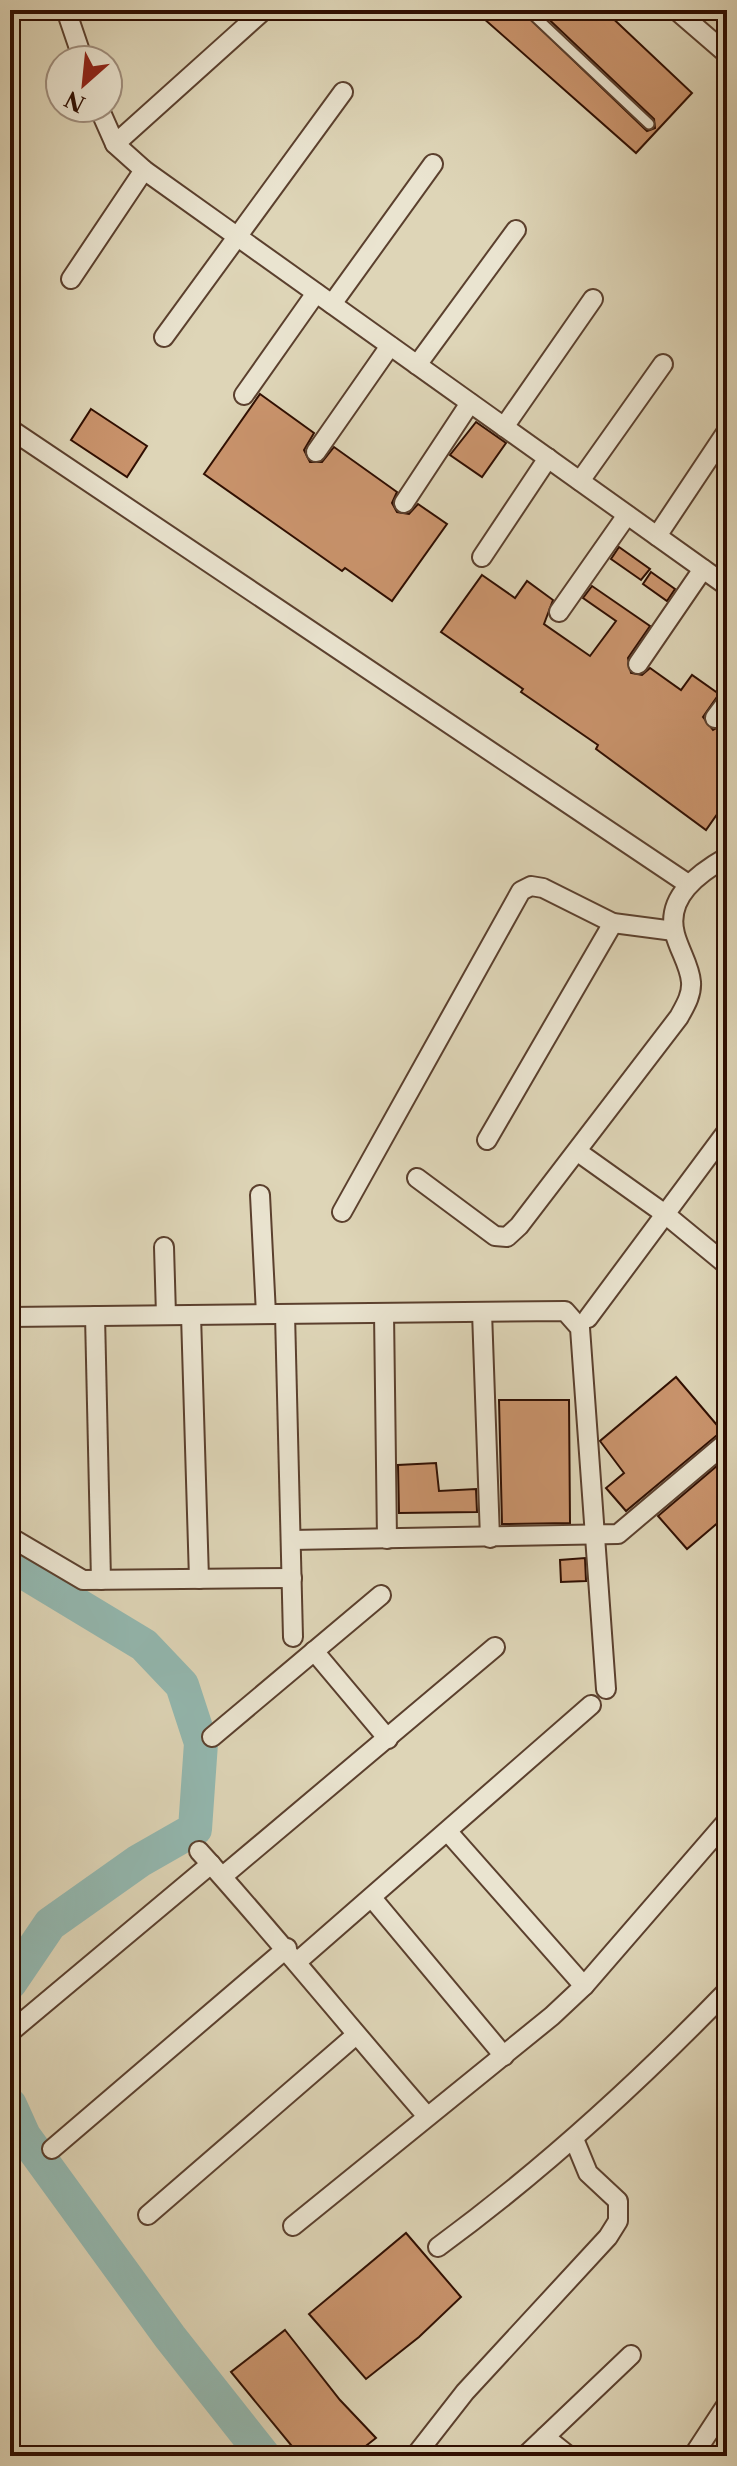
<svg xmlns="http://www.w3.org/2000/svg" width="737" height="2466" viewBox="0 0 737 2466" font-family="'Libre Caslon Text',serif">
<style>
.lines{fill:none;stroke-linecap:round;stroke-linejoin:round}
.river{stroke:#93b8b0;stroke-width:34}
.building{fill:#ca946d;stroke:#2f0e01;stroke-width:2}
.lane-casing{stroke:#5b402e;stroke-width:13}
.street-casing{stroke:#5b402e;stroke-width:22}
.lane{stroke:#eae4d0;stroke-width:9}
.street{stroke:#eae4d0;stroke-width:18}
</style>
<rect width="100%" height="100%" fill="#ded5b7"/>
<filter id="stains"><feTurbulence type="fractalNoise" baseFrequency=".0025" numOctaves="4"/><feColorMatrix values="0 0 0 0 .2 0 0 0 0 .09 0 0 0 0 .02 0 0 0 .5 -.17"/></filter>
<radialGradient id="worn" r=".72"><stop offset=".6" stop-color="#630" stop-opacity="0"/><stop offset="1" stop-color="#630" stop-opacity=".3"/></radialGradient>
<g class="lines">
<g class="river">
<polyline points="10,1564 144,1645 182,1685 201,1743 195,1829 139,1861 50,1924 10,1983"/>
<polyline points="10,2105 24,2136 170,2337 264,2456"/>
</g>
</g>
<g class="building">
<polygon points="474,10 521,10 647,131 655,128 654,119 539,10 604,10 692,93 636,153"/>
<polygon points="260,394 314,433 304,450 310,462 322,462 334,447 397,492 392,503 397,512 409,514 418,504 447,524 392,601 345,568 342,571 204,474"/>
<polygon points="91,409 147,446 127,477 71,440"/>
<polygon points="476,422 506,443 482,477 450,455"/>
<polygon points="619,547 650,569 641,580 611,559"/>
<polygon points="651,572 675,589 667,601 643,584"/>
<polygon points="482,575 515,598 527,581 553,600 544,624 590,656 616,621 583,598 592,586 650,626 628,658 631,673 642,675 650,668 681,690 692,675 719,694 703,717 713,730 727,722 727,800 706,830 596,749 598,745 521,692 523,689 441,632"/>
<polygon points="676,1377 722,1431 626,1511 606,1488 624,1473 600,1441"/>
<polygon points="499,1400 569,1400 570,1523 502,1524"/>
<polygon points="436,1463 439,1491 476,1489 477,1512 399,1513 398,1465"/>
<polygon points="718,1465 727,1476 727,1515 687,1549 658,1516"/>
<polygon points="585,1558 586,1581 561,1582 560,1560"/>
<polygon points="406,2233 461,2297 419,2337 366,2379 309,2314"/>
<polygon points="285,2330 340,2400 376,2438 353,2456 300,2456 231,2372"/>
</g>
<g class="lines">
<defs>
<polyline id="lane" points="528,10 649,124"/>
<g id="street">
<polyline points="66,10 83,60"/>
<polyline points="676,10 727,54"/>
<polyline points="99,108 115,144 144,170 727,586"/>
<polyline points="115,144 264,10"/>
<polyline points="71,279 144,170"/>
<polyline points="332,304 433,164"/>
<polyline points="164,337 343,92"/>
<polyline points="417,365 516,230"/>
<polyline points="244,395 316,293"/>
<polyline points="504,427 593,299"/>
<polyline points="10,429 688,884"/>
<polyline points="316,452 390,346"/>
<polyline points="580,481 663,364"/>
<polyline points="404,503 470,403"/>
<polyline points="657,536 727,431"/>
<polyline points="482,557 548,458"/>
<polyline points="559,612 627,515"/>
<polyline points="638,664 703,569"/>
<polyline points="715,718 727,702"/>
<polyline points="487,1140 613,923"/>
<polyline points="578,1152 665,1214 727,1265"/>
<path d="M417,1178L495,1236L507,1237L519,1226L679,1017C685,1006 692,995 691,982C690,966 679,950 675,934C665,897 699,873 727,857"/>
<polyline points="260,1195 266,1314"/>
<polyline points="342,1212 521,891 531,886 543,888 613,923 674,931"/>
<polyline points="164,1247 166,1315"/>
<polyline points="482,1312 490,1538"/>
<polyline points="384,1313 387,1539"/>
<polyline points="285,1314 293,1637"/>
<polyline points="191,1315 199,1579"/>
<polyline points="95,1316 101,1580"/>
<polyline points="10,1317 565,1311 580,1328 606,1689"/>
<polyline points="588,1318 727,1131"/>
<polyline points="10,1537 83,1580 292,1578"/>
<polyline points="291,1540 618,1534 727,1442"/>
<polyline points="314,1651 388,1739"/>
<polyline points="212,1737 381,1595"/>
<polyline points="448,1832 584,1986"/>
<path d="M199,1851C277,1937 349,2027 426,2115"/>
<polyline points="223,1876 495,1647"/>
<polyline points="372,1898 504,2056"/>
<polyline points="298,1961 591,1705"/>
<polyline points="14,2029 211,1864"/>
<polyline points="52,2149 287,1948"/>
<polyline points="148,2215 356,2035"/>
<polyline points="293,2226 552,2016 584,1986 727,1821"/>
<path d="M438,2247C543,2170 637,2084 727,1991"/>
<polyline points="545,2437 569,2456"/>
<polyline points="415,2456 465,2392 608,2237 618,2221 618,2201 588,2173 574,2139"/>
<polyline points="525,2456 631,2355"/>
<polyline points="693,2456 727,2404"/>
</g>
</defs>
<use href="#lane" class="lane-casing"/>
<use href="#street" class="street-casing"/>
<use href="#lane" class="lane"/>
<use href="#street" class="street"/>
</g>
<rect width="737" height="2466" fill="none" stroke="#ded5b7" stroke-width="40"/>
<rect x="12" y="12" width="713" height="2442" fill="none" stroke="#2f0e01" stroke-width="4"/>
<rect x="20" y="20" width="697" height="2426" fill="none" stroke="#2f0e01" stroke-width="2"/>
<g transform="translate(84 84) rotate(207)"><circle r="38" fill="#eae4d0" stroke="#9f8e7d" stroke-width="2"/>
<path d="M0-6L14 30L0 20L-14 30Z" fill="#8f2418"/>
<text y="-12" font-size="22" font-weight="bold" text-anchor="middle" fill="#2f0e01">N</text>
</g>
<rect width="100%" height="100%" filter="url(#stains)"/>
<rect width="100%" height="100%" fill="url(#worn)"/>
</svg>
